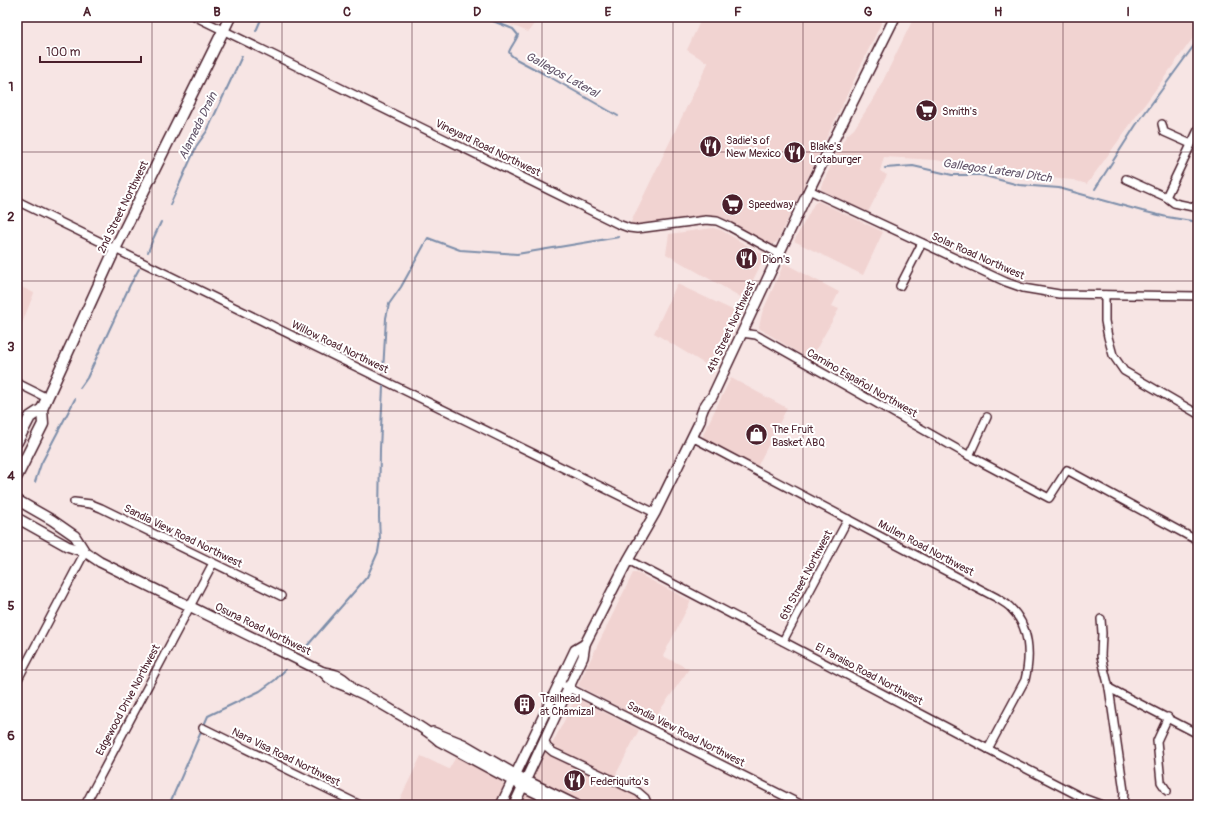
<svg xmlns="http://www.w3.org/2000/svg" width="1215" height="822" viewBox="0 0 1215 822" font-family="Pangolin,sans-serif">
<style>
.built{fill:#f1d3d1}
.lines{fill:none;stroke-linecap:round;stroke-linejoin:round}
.stream{stroke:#7d8eaa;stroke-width:2}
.street-casing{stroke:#4a1f2b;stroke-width:10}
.secondary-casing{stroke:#4a1f2b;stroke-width:12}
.primary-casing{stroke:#4a1f2b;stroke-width:13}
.street{stroke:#fff;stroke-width:7}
.secondary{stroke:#fff;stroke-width:9}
.primary{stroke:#fff;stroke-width:10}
.grid{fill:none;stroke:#4a1f2b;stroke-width:1;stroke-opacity:0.55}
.labels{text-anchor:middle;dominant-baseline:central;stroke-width:4;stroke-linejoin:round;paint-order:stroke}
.poi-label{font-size:11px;fill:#4a1f2b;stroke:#fff;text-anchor:start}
.street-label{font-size:11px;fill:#4a1f2b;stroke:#fff}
.water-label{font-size:12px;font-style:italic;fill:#64566b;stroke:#fff}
.neatline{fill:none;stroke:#4a1f2b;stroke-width:1.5}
.grid-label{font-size:13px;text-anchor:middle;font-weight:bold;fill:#4a1f2b}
</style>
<rect width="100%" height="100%" fill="#f7e5e4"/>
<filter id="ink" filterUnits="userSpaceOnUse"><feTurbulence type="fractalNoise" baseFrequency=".025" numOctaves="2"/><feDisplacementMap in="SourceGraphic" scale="8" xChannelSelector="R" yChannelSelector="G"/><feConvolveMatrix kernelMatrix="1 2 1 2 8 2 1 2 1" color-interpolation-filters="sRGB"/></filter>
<g filter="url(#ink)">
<g class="built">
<polygon points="492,17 539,17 528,32"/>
<polygon points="702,17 884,17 777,242 773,244 770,244 719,217 712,216 648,224 630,224 708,63 687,50"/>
<polygon points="914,17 1198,17 1198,31 1087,184 1073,180 1028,176 987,165 966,166 936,160 884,157 880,171 887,175 868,212 825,192 821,189 821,186 846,136 854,129 876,95"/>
<polygon points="818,201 883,232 863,275 794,241 814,204"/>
<polygon points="713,228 721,230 765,256 745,296 746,300 666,254 669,234"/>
<polygon points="784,263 839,292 832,306 839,309 810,360 760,329 759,327 762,313"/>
<polygon points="677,284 739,313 740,316 713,369 654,333"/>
<polygon points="17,285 34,293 17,336"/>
<polygon points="731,378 787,408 757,467 706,441 703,436 704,432"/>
<polygon points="633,573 637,573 691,601 663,656 689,669 651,723 580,687 578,685"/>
<polygon points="576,698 639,730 614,778 551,746"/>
<polygon points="544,749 561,761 637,796 641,798 642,805 587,805 544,785 534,779 533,774"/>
<polygon points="457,755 501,780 505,787 498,805 397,805 421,756 449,769"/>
<polygon points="526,793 532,793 557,805 518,805 524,795"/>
</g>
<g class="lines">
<g class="stream">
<path d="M483,17L513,29L518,35C516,41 511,46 509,52L511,55L516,59L550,77L618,116"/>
<polyline points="256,31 262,17"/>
<polyline points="885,168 913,166 952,175 981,175 1019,185 1059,188 1142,211 1167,217 1198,222"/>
<polyline points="1095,189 1136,125 1198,40"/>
<polyline points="170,205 197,145 207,131 242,56"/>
<polyline points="148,252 153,239 161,222"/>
<polyline points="383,372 386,318 389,304 401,287 428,238 460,250 517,254 619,237"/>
<polyline points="80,388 87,378 130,285 139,269"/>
<polyline points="35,482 41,464 75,399"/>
<polyline points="307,646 367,577 378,552 380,540 379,517 380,449 383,387"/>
<polyline points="169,805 208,716 260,691 275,680 285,670"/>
</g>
<defs>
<g id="street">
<polyline points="196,17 618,224 629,228 637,229 706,220 717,221 730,227 779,254"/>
<polyline points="1162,124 1164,132 1191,144"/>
<polyline points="1126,179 1166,197 1174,203 1198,208"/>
<polyline points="809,190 1006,282 1023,288 1059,294 1198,296"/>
<polyline points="1166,197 1198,130"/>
<polyline points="17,201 655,513"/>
<polyline points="900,286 922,243"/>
<polyline points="1105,295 1105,321 1108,337 1113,355 1124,371 1198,414"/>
<polyline points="742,333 756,335 966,454 1049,498 1067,470 1198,541"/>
<polyline points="17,383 47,398"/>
<path d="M692,437L997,598C1001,601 1006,603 1010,607C1030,626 1031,655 1025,680L988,749"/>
<polyline points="969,456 987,417"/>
<polyline points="74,502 91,504 101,508 281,596"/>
<polyline points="628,560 988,749 1083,798 1102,805"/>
<polyline points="1101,619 1102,633 1101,656 1109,688 1124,791 1123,805"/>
<polyline points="783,641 848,519"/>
<polyline points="17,681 85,552"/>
<polyline points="565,686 802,805"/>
<polyline points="1109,688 1198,734"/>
<polyline points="203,728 360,805"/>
<polyline points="544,739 547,747 553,752 638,792 645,798 648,805"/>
<polyline points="1167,791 1161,782 1157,741 1168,717"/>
<polyline points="85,805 213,563"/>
</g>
<g id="secondary">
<polyline points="17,500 52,520 75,536 85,552"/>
<path d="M17,518L67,546L85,552L100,562L323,672C334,685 341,683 354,690C368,696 382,704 395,712C411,721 426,729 439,741L522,786L561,805"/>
<path d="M323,672C337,674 344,677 353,689"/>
<polyline points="433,732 463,744 525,780 576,805"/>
<polyline points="501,805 575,650 585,644"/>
<path d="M514,805L583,657L585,644L628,560L655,513L700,421C701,411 704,404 712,397L809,190L895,17"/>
</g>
<g id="primary">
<polyline points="17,442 30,417 42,409"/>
<polyline points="17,476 43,424 42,409 115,249 230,17"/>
</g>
</defs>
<use href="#street" class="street-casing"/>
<use href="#secondary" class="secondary-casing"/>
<use href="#primary" class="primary-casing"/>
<use href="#street" class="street"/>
<use href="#secondary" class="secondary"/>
<use href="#primary" class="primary"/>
</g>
</g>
<path class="grid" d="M152,17V805M282,17V805M412,17V805M542,17V805M673,17V805M803,17V805M933,17V805M1063,17V805M17,152H1198M17,281H1198M17,411H1198M17,541H1198M17,670H1198"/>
<defs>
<symbol id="supermarket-disc" viewBox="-11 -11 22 22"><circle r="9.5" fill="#4a1f2b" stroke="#fff"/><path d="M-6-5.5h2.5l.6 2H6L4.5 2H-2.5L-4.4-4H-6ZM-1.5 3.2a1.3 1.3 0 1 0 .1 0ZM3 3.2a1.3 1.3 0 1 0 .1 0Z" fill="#fff"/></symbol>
<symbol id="restaurant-disc" viewBox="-11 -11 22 22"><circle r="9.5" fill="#4a1f2b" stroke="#fff"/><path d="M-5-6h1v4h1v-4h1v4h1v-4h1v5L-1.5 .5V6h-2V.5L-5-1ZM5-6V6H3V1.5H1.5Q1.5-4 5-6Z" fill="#fff"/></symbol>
<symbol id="shop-disc" viewBox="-11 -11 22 22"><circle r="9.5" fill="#4a1f2b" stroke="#fff"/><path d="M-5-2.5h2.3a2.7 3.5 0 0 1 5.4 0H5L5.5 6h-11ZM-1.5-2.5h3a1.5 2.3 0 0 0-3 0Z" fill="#fff"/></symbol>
<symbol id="building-disc" viewBox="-11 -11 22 22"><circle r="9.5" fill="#4a1f2b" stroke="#fff"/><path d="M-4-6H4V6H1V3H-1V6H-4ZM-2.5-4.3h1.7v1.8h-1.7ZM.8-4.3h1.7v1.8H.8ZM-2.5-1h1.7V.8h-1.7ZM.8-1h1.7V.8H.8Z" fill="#fff"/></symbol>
</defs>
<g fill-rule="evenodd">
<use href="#supermarket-disc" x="914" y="98" width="25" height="25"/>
<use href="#restaurant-disc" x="698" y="134" width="25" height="25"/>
<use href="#restaurant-disc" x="782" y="140" width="25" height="25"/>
<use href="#supermarket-disc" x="720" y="192" width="25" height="25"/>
<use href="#restaurant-disc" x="734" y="246" width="25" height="25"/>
<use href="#shop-disc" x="744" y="422" width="25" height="25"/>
<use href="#building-disc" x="512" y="692" width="25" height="25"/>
<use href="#restaurant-disc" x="562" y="768" width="25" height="25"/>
</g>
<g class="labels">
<g class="poi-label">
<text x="942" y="111">Smith's</text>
<text x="726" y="140">Sadie's of<tspan x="726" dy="13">New Mexico</tspan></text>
<text x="810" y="146">Blake's<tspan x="810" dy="13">Lotaburger</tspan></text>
<text x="748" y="204">Speedway</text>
<text x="762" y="259">Dion's</text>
<text x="772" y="429">The Fruit<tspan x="772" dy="13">Basket ABQ</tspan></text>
<text x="540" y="698">Trailhead<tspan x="540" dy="13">at Chamizal</tspan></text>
<text x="590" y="781">Federiquito's</text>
</g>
<g class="street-label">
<text transform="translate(488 148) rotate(26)">Vineyard Road Northwest</text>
<text transform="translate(123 207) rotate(-64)">2nd Street Northwest</text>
<text transform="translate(978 256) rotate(24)">Solar Road Northwest</text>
<text transform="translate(731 327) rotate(-65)">4th Street Northwest</text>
<text transform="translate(340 347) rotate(26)">Willow Road Northwest</text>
<text transform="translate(862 383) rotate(30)">Camino Español Northwest</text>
<text transform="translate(183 536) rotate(26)">Sandia View Road Northwest</text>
<text transform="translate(926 548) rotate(28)">Mullen Road Northwest</text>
<text transform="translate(806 575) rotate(-62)">6th Street Northwest</text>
<text transform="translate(263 629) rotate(26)">Osuna Road Northwest</text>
<text transform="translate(869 674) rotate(28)">El Paraiso Road Northwest</text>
<text transform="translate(128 700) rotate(-62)">Edgewood Drive Northwest</text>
<text transform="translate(686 734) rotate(27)">Sandia View Road Northwest</text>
<text transform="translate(286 757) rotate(26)">Nara Visa Road Northwest</text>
</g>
<g class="water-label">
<text transform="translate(562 75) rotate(29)">Gallegos Lateral</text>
<text transform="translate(198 126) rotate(-64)">Alameda Drain</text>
<text transform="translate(997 171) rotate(8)">Gallegos Lateral Ditch</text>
</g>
</g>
<rect width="1215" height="822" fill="none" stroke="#fff" stroke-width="44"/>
<path d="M40 56v6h101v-6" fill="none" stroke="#4a1f2b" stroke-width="2"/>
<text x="46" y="56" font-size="12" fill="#4a1f2b" stroke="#ffffff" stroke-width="3" paint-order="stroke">100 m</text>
<rect x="22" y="22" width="1171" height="778" class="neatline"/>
<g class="grid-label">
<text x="87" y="16">A</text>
<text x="217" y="16">B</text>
<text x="347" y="16">C</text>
<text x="477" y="16">D</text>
<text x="608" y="16">E</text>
<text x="738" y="16">F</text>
<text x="868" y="16">G</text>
<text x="998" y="16">H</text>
<text x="1128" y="16">I</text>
<text x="11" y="91">1</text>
<text x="11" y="221">2</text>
<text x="11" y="351">3</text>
<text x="11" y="480">4</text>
<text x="11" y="610">5</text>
<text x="11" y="740">6</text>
</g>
</svg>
